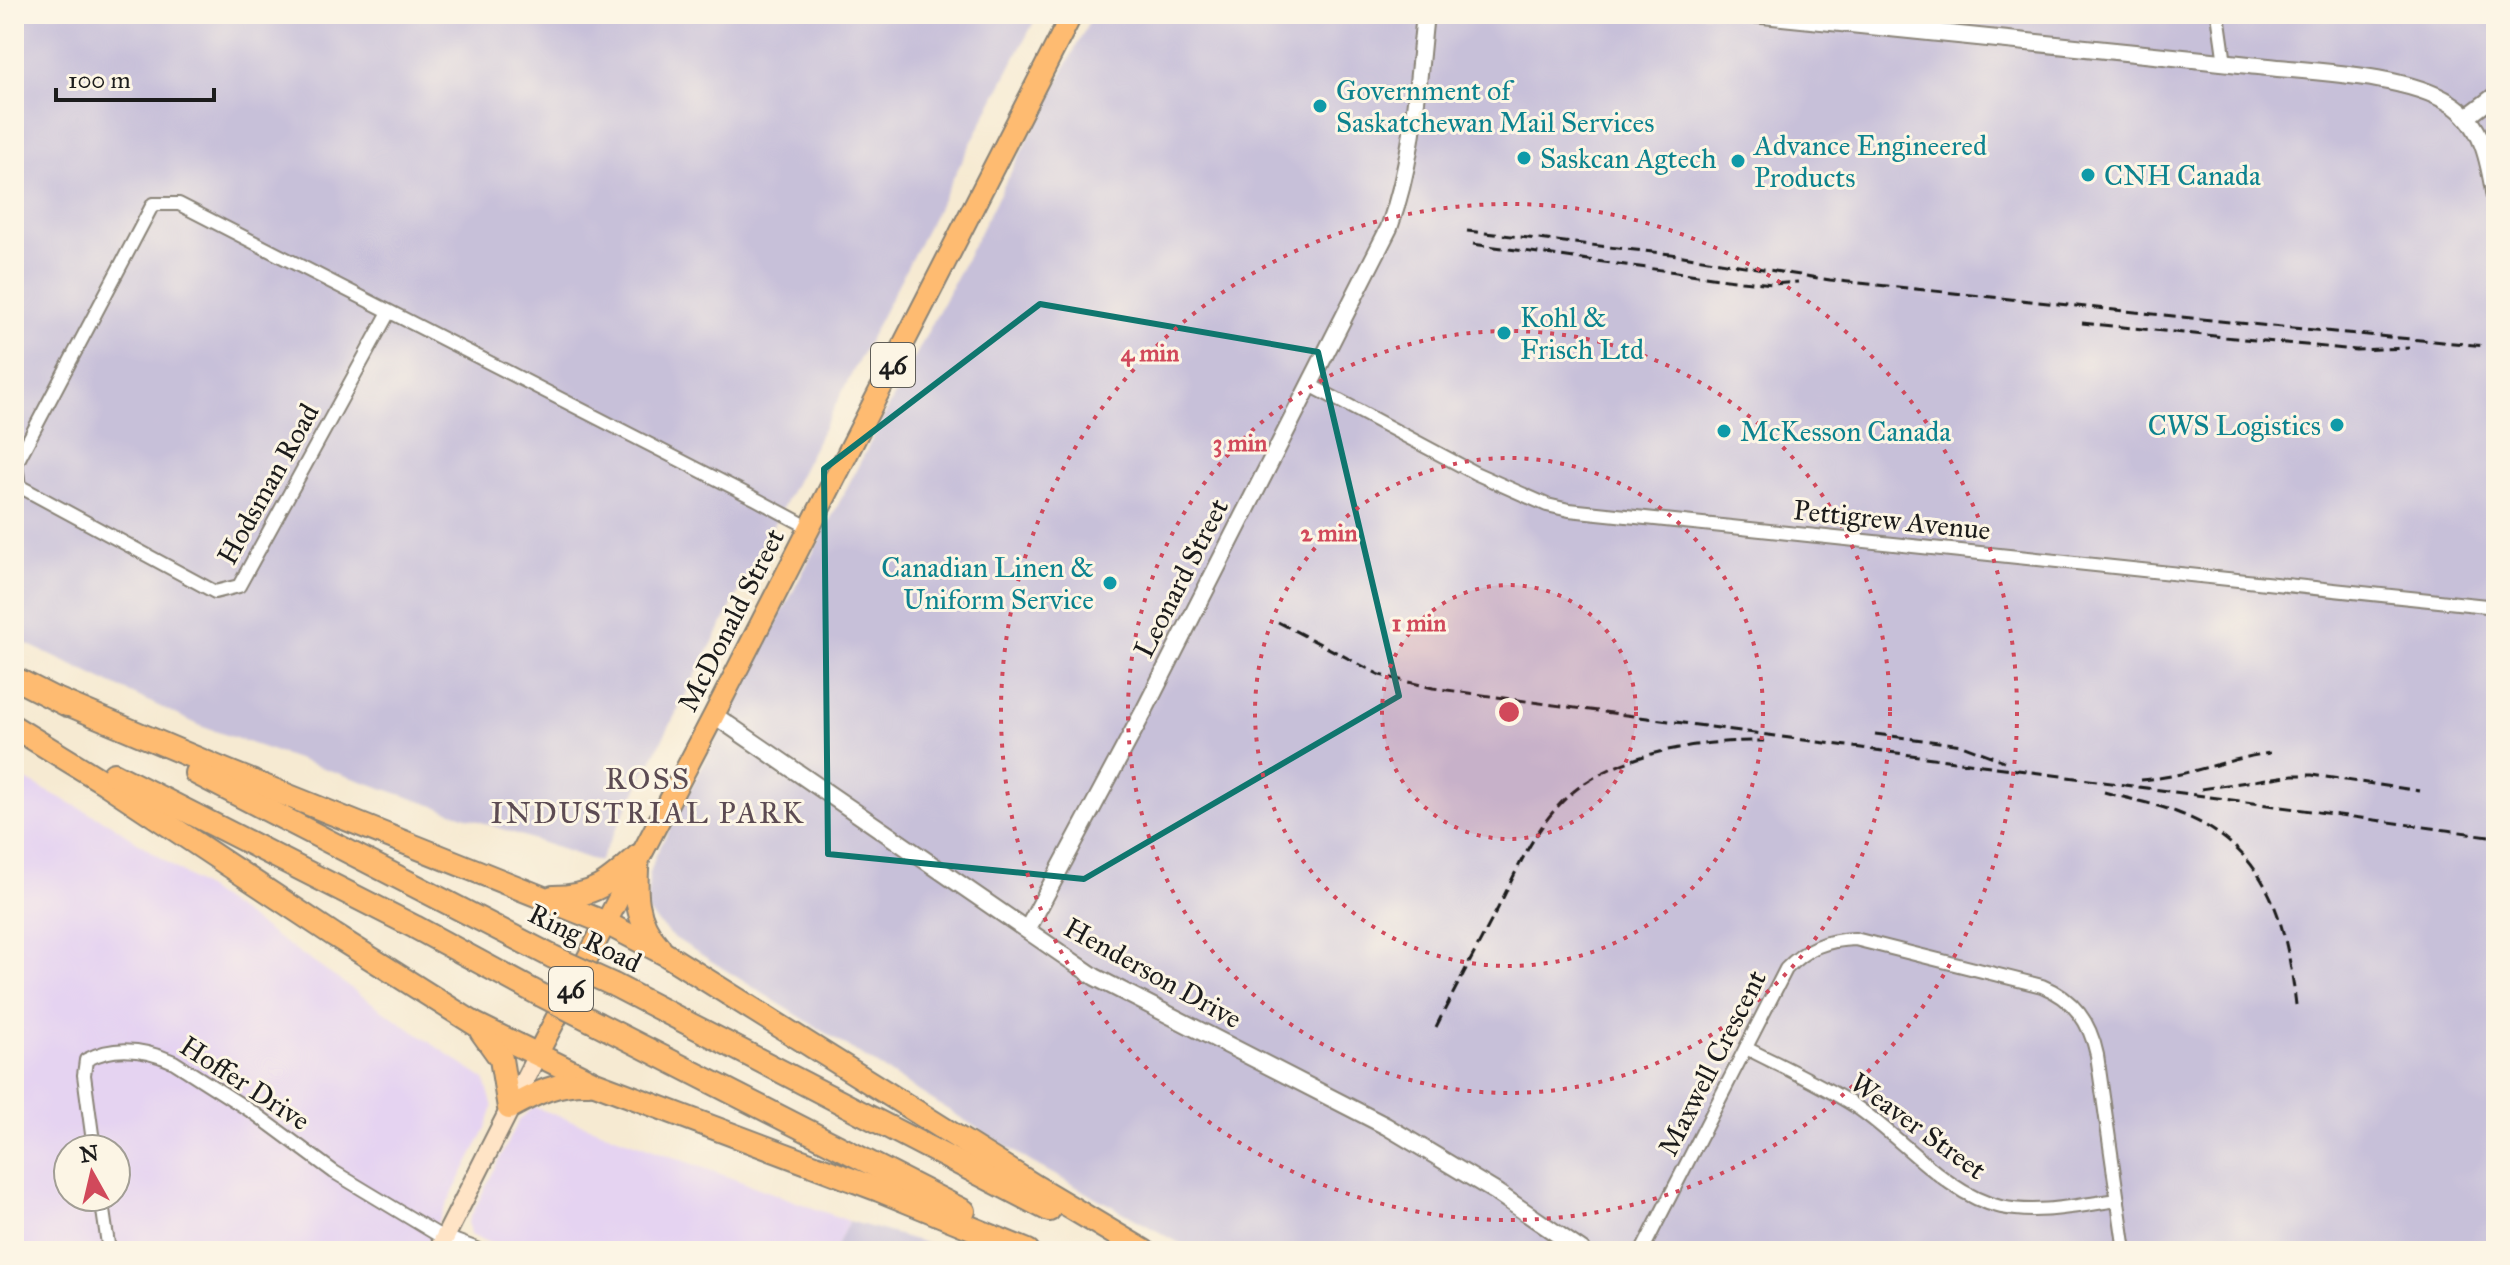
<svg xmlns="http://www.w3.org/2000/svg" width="2510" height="1265" viewBox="0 0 2510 1265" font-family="'IM FELL Great Primer',serif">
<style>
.built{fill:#e5d3f1;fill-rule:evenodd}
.industrial{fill:#c7c0d9}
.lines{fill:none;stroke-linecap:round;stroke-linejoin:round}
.minor-casing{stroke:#898377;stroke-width:16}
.tertiary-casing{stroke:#898377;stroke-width:20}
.secondary-casing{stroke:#898377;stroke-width:22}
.primary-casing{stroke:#898377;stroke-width:24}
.motorway-casing{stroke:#898377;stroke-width:26}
.minor{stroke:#fff;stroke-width:12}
.tertiary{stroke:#fff;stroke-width:16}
.secondary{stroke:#ffe4c6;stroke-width:18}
.primary{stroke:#febb71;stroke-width:20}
.motorway{stroke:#febb71;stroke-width:22}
.rail{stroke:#1c1c1c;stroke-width:3;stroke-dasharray:12 6;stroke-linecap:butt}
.motorway-bridge-casing{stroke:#898377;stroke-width:26;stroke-linecap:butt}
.motorway-bridge{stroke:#febb71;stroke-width:22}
.marked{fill:none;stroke:#0f766e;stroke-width:6;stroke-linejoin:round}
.ring{fill:none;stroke:#d1495b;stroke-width:4;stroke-dasharray:4 8}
.culture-dot{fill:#0f9aa8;stroke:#fcf5e5;stroke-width:3}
.labels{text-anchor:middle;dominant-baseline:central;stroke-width:6;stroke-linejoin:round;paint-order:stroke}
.shield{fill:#fcf5e5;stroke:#5f5d58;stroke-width:2}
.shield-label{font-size:26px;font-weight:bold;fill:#1c1c1c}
.culture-label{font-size:28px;fill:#0d838f;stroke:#fcf5e5;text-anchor:start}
.street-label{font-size:28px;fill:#1c1c1c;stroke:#fcf5e5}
.neighbourhood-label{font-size:30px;letter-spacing:2px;fill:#5c4b53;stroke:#fcf5e5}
.centre{fill:#d1495b;stroke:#fcf5e5;stroke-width:4}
.ring-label{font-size:24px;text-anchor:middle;font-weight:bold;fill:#d1495b;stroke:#fcf5e5;stroke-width:6;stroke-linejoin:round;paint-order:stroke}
</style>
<rect width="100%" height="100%" fill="#fcf5e5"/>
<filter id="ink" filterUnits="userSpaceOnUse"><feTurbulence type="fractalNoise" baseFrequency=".0125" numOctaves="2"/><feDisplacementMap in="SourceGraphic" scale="16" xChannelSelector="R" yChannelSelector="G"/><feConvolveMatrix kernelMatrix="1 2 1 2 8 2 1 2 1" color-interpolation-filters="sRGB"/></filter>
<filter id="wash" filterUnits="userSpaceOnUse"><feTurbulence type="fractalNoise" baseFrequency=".006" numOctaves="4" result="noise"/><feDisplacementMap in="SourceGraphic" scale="32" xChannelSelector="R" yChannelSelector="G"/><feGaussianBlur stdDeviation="1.8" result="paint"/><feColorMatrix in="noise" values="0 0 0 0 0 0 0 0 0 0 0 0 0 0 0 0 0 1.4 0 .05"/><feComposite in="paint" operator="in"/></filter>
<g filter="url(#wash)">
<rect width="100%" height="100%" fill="#f6ead2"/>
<g class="built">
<path d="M14,774L111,824L485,1080L493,1107L486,1128L423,1251H14ZM68,1149H116V1197H68Z"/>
<polygon points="534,1107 715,1172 849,1221 834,1251 510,1251 470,1235 468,1222 519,1120"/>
</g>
<g class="industrial">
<polygon points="14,14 1038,14 599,862 203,727 14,638"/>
<polygon points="1093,14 2496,14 2496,1251 1194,1251 1031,1162 670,935 647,911 649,876 655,857"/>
<polygon points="849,1221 954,1251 834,1251"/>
</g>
</g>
<g filter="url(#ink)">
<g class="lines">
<defs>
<g id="minor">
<polyline points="2218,14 2225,63"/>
<polyline points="389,312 239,586 215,592 19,486 16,464 153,204 179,204 756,499 810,528"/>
<polyline points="1310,385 1475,473 1547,505 1569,510 2496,607"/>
<path d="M1746,1048C1783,1067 1821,1084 1855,1106C1902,1137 1946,1195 2001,1207C2040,1215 2079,1205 2118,1200"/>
<path d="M94,1149L84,1075L86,1060C114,1045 145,1049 174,1062L257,1115L334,1172L445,1239"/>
<polyline points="101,1197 109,1251"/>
<path d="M1642,1251L1786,969C1806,948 1826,940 1855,939L2042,986C2074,999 2090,1022 2097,1055L2125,1251"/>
</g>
<g id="tertiary">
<path d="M1753,14C1919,30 2084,47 2249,65C2306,72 2403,73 2450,103C2485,124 2490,167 2496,204"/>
<polyline points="2467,117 2496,95"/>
<polyline points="714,715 1095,977 1386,1126 1496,1192 1582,1251"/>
<path d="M1027,930L1144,711L1389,228C1414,158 1417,88 1425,14"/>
<polyline points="445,1239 477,1251"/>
</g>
<polyline id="secondary" points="438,1251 537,1055"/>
<polyline id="primary" points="537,1055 714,715 1072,14"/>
<g id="motorway">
<polyline points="14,678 67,705"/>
<polyline points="56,699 224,770 606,923 665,954 1038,1188 1144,1251"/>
<polyline points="14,727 105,783 334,935 475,1024 595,1083 879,1190 1028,1251"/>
<polyline points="196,773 553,957"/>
<polyline points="114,774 415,927 539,994"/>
<path d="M638,856C635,890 634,920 659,947"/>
<path d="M553,897C594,897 610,882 638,856"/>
<polyline points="614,985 1049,1210"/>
<polyline points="598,1024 964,1211"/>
<path d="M481,1031L501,1059L509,1108C536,1093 558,1082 589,1083"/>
</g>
</defs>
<use href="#minor" class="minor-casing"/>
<use href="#tertiary" class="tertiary-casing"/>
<use href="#secondary" class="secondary-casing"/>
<use href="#primary" class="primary-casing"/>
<use href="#motorway" class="motorway-casing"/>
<use href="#minor" class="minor"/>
<use href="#tertiary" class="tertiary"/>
<use href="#secondary" class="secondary"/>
<use href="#primary" class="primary"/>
<use href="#motorway" class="motorway"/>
<g class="rail">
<polyline points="1467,231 1671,254 1830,280 2239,323 2496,347"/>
<polyline points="1473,244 1741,281 1774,284 1798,282"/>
<polyline points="2082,323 2356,350 2409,348"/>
<polyline points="1278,622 1380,675 1433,688 2496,837"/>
<polyline points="1875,734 1962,745 2004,761"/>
<path d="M2141,780C2186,777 2226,759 2270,753"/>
<polyline points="2201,789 2293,775 2312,775 2420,791"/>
<path d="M2104,792C2128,799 2153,803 2176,812C2267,846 2286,918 2296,1005"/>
<path d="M1436,1027C1456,987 1477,948 1498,908C1519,866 1539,817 1578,788C1628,751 1703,740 1764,741"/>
</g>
<defs>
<g id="motorway-bridge">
<polyline points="553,957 614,985"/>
<polyline points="539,994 598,1024"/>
</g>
</defs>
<use href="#motorway-bridge" class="motorway-bridge-casing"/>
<use href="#motorway-bridge" class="motorway-bridge"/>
</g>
</g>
<path class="marked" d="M1040,304L1318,352L1399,696L1084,879L828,854L824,469Z"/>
<circle cx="1509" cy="712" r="127" fill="#d1495b" fill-opacity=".12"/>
<g class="ring">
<circle cx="1509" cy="712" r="127"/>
<circle cx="1509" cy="712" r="254"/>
<circle cx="1509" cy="712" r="381"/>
<circle cx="1509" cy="712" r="508"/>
</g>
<g class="culture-dot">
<circle cx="1320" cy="106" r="8"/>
<circle cx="1524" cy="158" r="8"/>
<circle cx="1738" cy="161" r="8"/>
<circle cx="2088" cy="175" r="8"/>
<circle cx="1504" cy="333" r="8"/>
<circle cx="2337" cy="425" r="8"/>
<circle cx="1724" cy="431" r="8"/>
<circle cx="1110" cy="583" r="8"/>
</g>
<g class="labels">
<g class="shield">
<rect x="871" y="343" width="44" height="44" rx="6"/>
<rect x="549" y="967" width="44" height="44" rx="6"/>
</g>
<g class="shield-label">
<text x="893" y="365">46</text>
<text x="571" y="989">46</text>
</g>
<g class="culture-label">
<text x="1336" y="90">Government of<tspan x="1336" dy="32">Saskatchewan Mail Services</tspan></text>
<text x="1754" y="145">Advance Engineered<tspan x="1754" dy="32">Products</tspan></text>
<text x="1540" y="158">Saskcan Agtech</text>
<text x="2104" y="175">CNH Canada</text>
<text x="1520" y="317">Kohl &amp;<tspan x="1520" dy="32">Frisch Ltd</tspan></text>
<text x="2321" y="425" text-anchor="end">CWS Logistics</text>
<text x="1740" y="431">McKesson Canada</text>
<text x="1094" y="567" text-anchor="end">Canadian Linen &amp;<tspan x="1094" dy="32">Uniform Service</tspan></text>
</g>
<g class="street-label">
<text transform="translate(268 484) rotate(-61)">Hodsman Road</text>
<text transform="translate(1892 520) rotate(6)">Pettigrew Avenue</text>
<text transform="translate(1181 578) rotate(-63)">Leonard Street</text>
<text transform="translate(731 620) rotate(-63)">McDonald Street</text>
<text transform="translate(585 938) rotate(26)">Ring Road</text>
<text transform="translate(1153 973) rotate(29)">Henderson Drive</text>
<text transform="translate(1712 1063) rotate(-63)">Maxwell Crescent</text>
<text transform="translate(245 1083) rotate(33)">Hoffer Drive</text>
<text transform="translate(1918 1126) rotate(36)">Weaver Street</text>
</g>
<g class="neighbourhood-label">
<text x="648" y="779">ROSS<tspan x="648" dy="34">INDUSTRIAL PARK</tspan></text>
</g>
</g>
<circle cx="1509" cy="712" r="12" class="centre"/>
<g class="ring-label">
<text x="1150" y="361">4 min</text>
<text x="1240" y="451">3 min</text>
<text x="1329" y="541">2 min</text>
<text x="1419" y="631">1 min</text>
</g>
<rect width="2510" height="1265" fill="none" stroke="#fcf5e5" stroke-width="48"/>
<g transform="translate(92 1173) rotate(352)"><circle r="38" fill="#fcf5e5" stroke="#a29e95" stroke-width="2"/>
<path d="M0-6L14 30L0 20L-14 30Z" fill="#d1495b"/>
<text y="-12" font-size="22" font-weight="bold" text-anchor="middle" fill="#1c1c1c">N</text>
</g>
<path d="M56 88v12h158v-12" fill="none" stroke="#1c1c1c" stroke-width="4"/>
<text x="68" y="88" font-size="24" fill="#1c1c1c" stroke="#fcf5e5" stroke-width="6" paint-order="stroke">100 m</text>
</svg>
